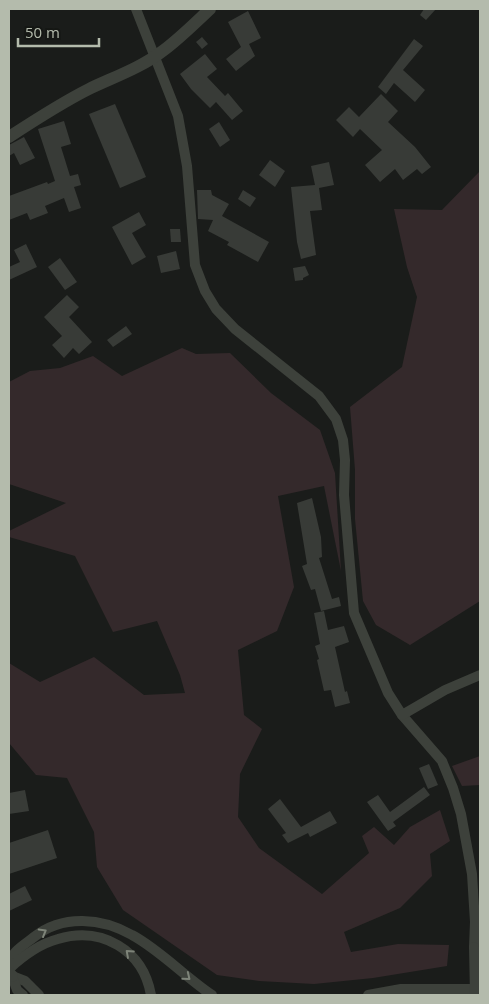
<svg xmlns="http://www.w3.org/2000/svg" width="489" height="1004" viewBox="0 0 489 1004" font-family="'Open Sans',sans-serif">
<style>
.green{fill:#34292b}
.building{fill:#383b37}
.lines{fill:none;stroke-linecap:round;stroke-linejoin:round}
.minor{stroke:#3d413b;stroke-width:10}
.tertiary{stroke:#3d413b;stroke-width:12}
.minor-bridge{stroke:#3d413b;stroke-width:10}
.oneway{stroke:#7e8479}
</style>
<rect width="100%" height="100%" fill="#1a1c1a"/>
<g class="green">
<polygon points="480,171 480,601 410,645 376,625 363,601 355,519 355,470 350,407 402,367 417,297 407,267 394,209 442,210"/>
<polygon points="182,348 196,354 230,353 271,393 320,430 335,473 341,571 324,486 278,496 294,587 277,631 238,650 244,715 262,729 240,774 238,817 259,848 322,894 369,853 362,836 374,827 394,845 410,827 440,810 450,841 430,854 432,876 400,908 344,932 351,952 398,944 449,945 447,966 373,978 314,984 259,981 217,975 123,910 97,867 94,832 67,778 36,775 9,743 9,663 40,682 94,657 144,695 185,693 180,675 157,621 113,632 75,556 9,537 9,531 66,503 9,484 9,382 30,371 60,368 93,356 122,376"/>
<polygon points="480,756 480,785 462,786 452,766"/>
</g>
<g class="building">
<polygon points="424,9 436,9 426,20 420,15"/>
<polygon points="248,11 261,38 249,44 255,56 236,71 226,59 241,47 228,22"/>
<polygon points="202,37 208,44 202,49 196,42"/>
<polygon points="414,39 423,46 403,70 425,90 415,102 394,83 386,94 378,87"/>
<polygon points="205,54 217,69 207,77 225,96 228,93 243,111 232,120 216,102 210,108 191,89 180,74"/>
<polygon points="381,94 398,111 388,122 415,147 431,167 422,174 417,169 403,180 395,169 380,182 365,165 382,150 360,129 353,137 336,120 349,107 359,117"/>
<polygon points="115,104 146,177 120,188 89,114"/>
<polygon points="64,121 71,144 61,147 70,176 78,174 81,185 74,187 81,208 69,212 64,198 45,206 48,213 30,220 27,213 9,220 9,196 47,182 48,184 55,181 38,129"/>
<polygon points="219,122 230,140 220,147 209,129"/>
<polygon points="24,137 35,158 20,165 14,153 9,156 9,145"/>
<polygon points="270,160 285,171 275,187 259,175"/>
<polygon points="329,162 334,185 319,188 322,210 310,211 316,255 301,259 297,242 291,187 315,185 311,166"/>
<polygon points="197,190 211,190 212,195 229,204 222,216 269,242 258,262 227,245 229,242 208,231 213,220 198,219"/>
<polygon points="243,190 256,198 250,207 238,199"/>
<polygon points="139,212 146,225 132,233 146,257 132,265 112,227"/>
<polygon points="170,229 180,229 181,242 171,242"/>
<polygon points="26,244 37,267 9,280 9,267 20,262 14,250"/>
<polygon points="176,251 180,269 161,273 157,256"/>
<polygon points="60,258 77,282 65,290 48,267"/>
<polygon points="305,266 309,275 303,278 303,280 295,281 293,268"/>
<polygon points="67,295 79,307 69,317 92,342 79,354 73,348 64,358 52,345 62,336 44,317"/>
<polygon points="126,326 132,334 113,347 107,340"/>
<polygon points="312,498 321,537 322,557 319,558 332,599 339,597 341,606 321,611 315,589 311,590 302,566 307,564 297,503"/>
<polygon points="324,611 328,630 344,626 349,642 335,647 345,692 347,691 350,703 335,707 331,690 324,691 317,660 319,659 315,646 320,644 314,613"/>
<polygon points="429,764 438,785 428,789 419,768"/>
<polygon points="424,787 430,795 393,822 396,826 388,831 367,802 378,795 390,812"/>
<polygon points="25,790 29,811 9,814 9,793"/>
<polygon points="280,799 301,827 330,811 337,823 310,837 308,833 288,843 282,835 286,833 268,809"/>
<polygon points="48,830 57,858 9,874 9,843"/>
<polygon points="25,886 32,900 9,911 9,894"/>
</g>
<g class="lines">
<g class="minor">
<polyline points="136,9 178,116 187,166 195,265 205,291 216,309 235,329 319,396 336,419 343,440 345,460 344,495 354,613 388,693 402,715 442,761 453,788 461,814 472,874 475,922 474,947"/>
<polyline points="402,715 445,690 480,675"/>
<path d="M9,964C12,951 24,945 34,937C63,914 102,918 132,935C160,950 185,977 212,995"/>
<path d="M9,969C23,956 39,944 58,939C102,926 143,950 151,995"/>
<polyline points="12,976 25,981 39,995"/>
<polyline points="12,976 17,990 23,995"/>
<polyline points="368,995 401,989 480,989"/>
</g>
<g class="tertiary">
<path d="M9,137C35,120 61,103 89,89C114,77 141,68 164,50C180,38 195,23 210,9"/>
<polyline points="9,973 12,976"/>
</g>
<polyline class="minor-bridge" points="474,947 475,995"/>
</g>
<defs><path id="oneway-chevron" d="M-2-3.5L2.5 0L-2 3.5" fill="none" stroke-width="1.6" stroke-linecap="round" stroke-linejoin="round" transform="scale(1.25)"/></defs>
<g class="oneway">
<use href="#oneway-chevron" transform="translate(43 932) rotate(-30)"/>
<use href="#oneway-chevron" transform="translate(129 953) rotate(-138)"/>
<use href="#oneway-chevron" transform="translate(187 977) rotate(39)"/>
</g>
<rect width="489" height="1004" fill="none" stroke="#b4bbac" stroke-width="20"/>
<path d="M18 38v8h81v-8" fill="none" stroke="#b4bbac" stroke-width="2.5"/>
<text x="25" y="38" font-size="15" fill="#b4bbac" stroke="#151714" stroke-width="4" paint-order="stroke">50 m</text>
</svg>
